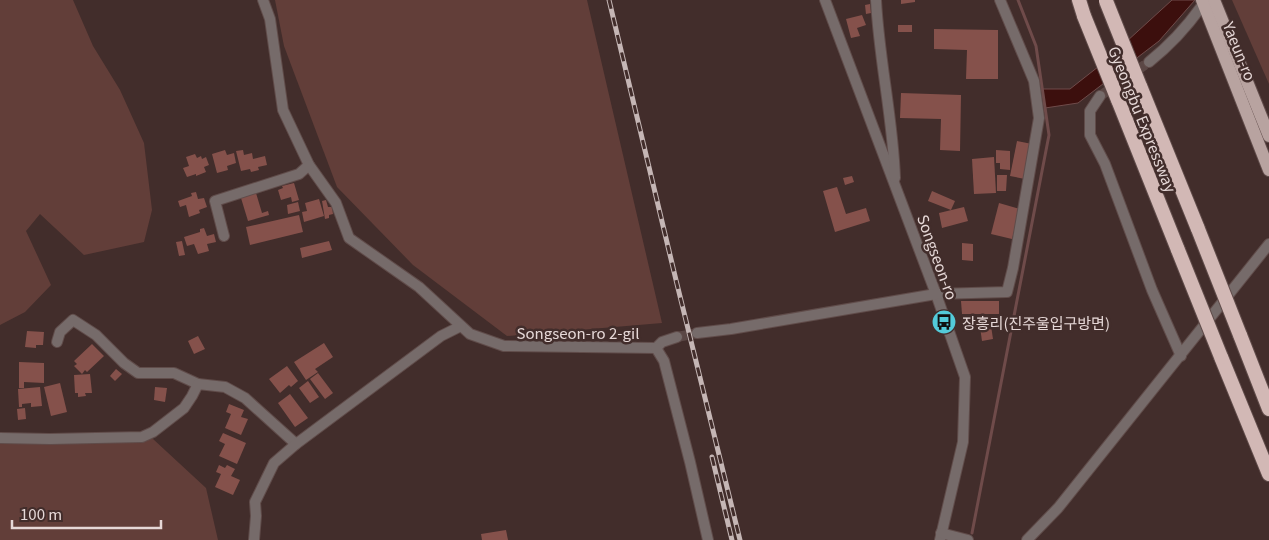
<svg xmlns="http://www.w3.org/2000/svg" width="1269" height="540" viewBox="0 0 1269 540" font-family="Georgia,'Noto Sans KR',serif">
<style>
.green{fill:#623e39}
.water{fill:#3c0f0d;stroke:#6f4b4a}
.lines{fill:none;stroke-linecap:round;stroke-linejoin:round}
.stream{stroke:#6f4b4a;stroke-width:3}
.building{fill:#85514b}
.minor-tunnel{stroke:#5b4745;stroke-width:10;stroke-dasharray:10 5;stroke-linecap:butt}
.minor-casing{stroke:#604c4a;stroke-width:12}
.major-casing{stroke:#604c4a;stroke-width:14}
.highway-casing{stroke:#604c4a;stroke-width:16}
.minor{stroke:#766b6a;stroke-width:10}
.major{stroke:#b8a3a0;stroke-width:12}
.highway{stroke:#d2b8b5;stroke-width:14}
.rail-casing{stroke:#c5b6b5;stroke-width:5}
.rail{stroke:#422d2b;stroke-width:3;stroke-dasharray:9;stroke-linecap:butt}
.highway-bridge-casing{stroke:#604c4a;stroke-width:16;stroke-linecap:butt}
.highway-bridge{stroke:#d2b8b5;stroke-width:14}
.labels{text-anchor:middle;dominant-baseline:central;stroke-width:5;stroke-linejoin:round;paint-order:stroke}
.street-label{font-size:15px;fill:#e6d8d7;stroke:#422d2b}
.poi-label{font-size:15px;fill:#e6d8d7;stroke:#422d2b;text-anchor:start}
</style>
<rect width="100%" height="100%" fill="#422d2b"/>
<g class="green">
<polygon points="0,0 73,0 93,46 120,90 144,143 152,210 144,242 84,255 40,214 26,231 51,285 25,312 0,325"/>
<polygon points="275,0 587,0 662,323 507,336 413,265 337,187 284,46"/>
<polygon points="1232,0 1269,0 1269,84"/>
<polygon points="0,435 52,441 153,439 206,488 218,540 0,540"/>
</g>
<polygon class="water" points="1172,0 1195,0 1159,41 1078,103 1045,108 1042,89 1070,89 1103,63"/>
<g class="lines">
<polyline class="stream" points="972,533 1049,135 1036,46 1018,0"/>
</g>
<g class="building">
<polygon points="901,0 915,0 915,2 901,4"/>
<polygon points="870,4 871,13 866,14 865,5"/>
<polygon points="862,15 866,25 857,28 860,36 851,38 846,19"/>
<rect x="898" y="25" width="14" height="7"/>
<polygon points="934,29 998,30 998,79 966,79 967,50 934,49"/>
<polygon points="901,93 961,95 960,151 940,150 941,119 900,118"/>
<polygon points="1017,141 1032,144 1025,179 1010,176"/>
<polygon points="225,150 227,155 234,153 236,163 227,166 228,170 217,173 212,154"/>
<polygon points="243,150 244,155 252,153 253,159 265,156 267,165 258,167 259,170 251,172 250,169 241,171 236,151"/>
<polygon points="996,150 1010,151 1010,170 1000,169 1000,163 996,163"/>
<polygon points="195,154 197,158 201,156 202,159 206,157 209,165 204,167 206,172 196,176 196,174 187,177 183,168 189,166 186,157"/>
<polygon points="994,157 996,193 974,194 972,159"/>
<polygon points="997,175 1007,175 1006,191 997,191"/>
<polygon points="852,176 854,182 845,185 843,178"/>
<polygon points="294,183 299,200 292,202 291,197 281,200 278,190 283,188 282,186"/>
<polygon points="837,187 846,214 866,208 870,221 835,232 823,191"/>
<polygon points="932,191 955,201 951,210 928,201"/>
<polygon points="196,192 198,199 204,198 207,207 199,210 200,213 189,217 186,205 180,207 178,201 192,196 191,193"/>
<polygon points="256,193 262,213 268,211 269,215 248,221 241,198"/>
<polygon points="319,199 324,216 304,222 302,212 307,211 305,203"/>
<polygon points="326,200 328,207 332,207 333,214 329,215 329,218 325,219 322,201"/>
<polygon points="298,202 300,211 288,214 287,205"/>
<polygon points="999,203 1020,209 1012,239 991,234"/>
<polygon points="964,207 968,221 942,228 939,213"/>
<polygon points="299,215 303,232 250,245 246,227"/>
<polygon points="204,228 207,236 214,234 216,242 207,244 209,251 198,254 194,244 187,246 184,237 200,232 200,229"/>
<polygon points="182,241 185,255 179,256 176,242"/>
<polygon points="329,241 332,250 302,258 300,248"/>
<polygon points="962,243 973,244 973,261 962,260"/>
<polygon points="961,301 999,301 999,314 962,314"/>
<polygon points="990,319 993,339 982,341 979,320"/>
<polygon points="27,331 44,332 43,345 36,345 36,348 25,347"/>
<polygon points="198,336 205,349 194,354 188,341"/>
<polygon points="324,343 333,357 315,369 318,372 306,380 294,362"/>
<polygon points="92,344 104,356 87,372 85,370 82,374 74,366 77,364 74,361"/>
<polygon points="19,362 44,363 44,383 24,382 24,388 19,388"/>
<polygon points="287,366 298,381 291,387 289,385 280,393 269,379"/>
<polygon points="116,369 122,374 115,381 110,376"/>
<polygon points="318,373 333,393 325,399 310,379"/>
<polygon points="90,374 92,393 85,393 86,396 78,397 78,393 75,393 74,375"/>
<polygon points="308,381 319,397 310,403 299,388"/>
<polygon points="60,383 67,412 51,416 44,387"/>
<polygon points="40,387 42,406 31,407 31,403 22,404 22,407 19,407 18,389"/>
<polygon points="155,387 167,388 165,402 154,400"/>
<polygon points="290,394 308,418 295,427 278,403"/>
<polygon points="229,404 244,410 241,417 248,419 241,435 225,428 231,414 226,412"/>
<polygon points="25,408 26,419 18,420 17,409"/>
<polygon points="223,433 246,443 237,464 219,456 225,444 219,441"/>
<polygon points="219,465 225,468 227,465 235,469 231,476 240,480 233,495 215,487 221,474 216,472"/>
<polygon points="506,530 508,540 482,540 481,534"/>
</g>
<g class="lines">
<g class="minor-tunnel">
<polyline points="1100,96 1149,62"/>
<polyline points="677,337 697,333"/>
</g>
<defs>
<g id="minor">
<polyline points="263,0 270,19 283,110 309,165 336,203 349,238 419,287 470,334 504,346 656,348 662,342 677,337"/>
<polyline points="825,0 936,294 965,377 963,442 940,540"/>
<path d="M876,0C879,60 893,118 895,178"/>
<path d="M1149,62C1169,46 1186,28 1201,7"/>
<polyline points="1100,96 1090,111 1090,135 1105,164 1152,290 1181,356"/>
<polyline points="224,236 215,201 299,174 309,165"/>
<polyline points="697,333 731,329 936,294 1007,292 1013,268 1039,118 1034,81 1000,0"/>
<polyline points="57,342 60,332 73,320 96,335 124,363 138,373 174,373 198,384"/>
<polyline points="656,348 664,361 690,462 708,540"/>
<polyline points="0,438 50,439 142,437 153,432 184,408 192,396 198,384 225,387 245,398 296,444"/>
<polyline points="941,533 968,540"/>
<polyline points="254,540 256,516 255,502 274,463 296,444 441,336 461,326"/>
<polyline points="1027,540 1058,508 1269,244"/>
</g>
<g id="major">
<polyline points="1202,0 1269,170"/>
<polyline points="1214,0 1269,136"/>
</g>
<g id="highway">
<polyline points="1079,0 1084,16"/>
<polyline points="1140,86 1198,229"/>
<polyline points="1118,100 1178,250"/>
<polyline points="1240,335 1269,409"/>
<polyline points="1221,357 1269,474"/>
</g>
</defs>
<use href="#minor" class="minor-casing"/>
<use href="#major" class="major-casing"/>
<use href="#highway" class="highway-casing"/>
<use href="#minor" class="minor"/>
<use href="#major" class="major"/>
<use href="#highway" class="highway"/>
<defs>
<g id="rail">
<polyline points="609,0 676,280 740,540"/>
<polyline points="712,457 732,540"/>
</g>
</defs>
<use href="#rail" class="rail-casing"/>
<use href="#rail" class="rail"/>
<defs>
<g id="highway-bridge">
<polyline points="1106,1 1140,86"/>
<polyline points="1084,16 1118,100"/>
<polyline points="1198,229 1240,335"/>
<polyline points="1178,250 1221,357"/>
</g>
</defs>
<use href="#highway-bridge" class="highway-bridge-casing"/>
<use href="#highway-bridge" class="highway-bridge"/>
</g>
<defs>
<symbol id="bus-disc" viewBox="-11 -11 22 22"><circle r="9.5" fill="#53cbda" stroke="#422d2b"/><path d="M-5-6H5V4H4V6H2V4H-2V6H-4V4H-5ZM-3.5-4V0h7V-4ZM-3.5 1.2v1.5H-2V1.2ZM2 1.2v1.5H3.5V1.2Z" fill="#111"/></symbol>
</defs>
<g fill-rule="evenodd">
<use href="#bus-disc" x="930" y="308" width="28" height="28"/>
</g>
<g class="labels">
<g class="street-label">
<text transform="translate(1240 51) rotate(68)">Yaeun-ro</text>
<text transform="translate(1143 119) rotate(68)">Gyeongbu Expressway</text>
<text transform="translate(938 257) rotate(70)">Songseon-ro</text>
<text x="578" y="332">Songseon-ro 2-gil</text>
</g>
<g class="poi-label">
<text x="962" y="322">장흥리(진주울입구방면)</text>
</g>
</g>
<path d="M12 520v8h149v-8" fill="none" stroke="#e6d8d7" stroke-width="2.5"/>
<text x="20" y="520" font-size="15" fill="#e6d8d7" stroke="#422d2b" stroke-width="4" paint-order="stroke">100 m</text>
</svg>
